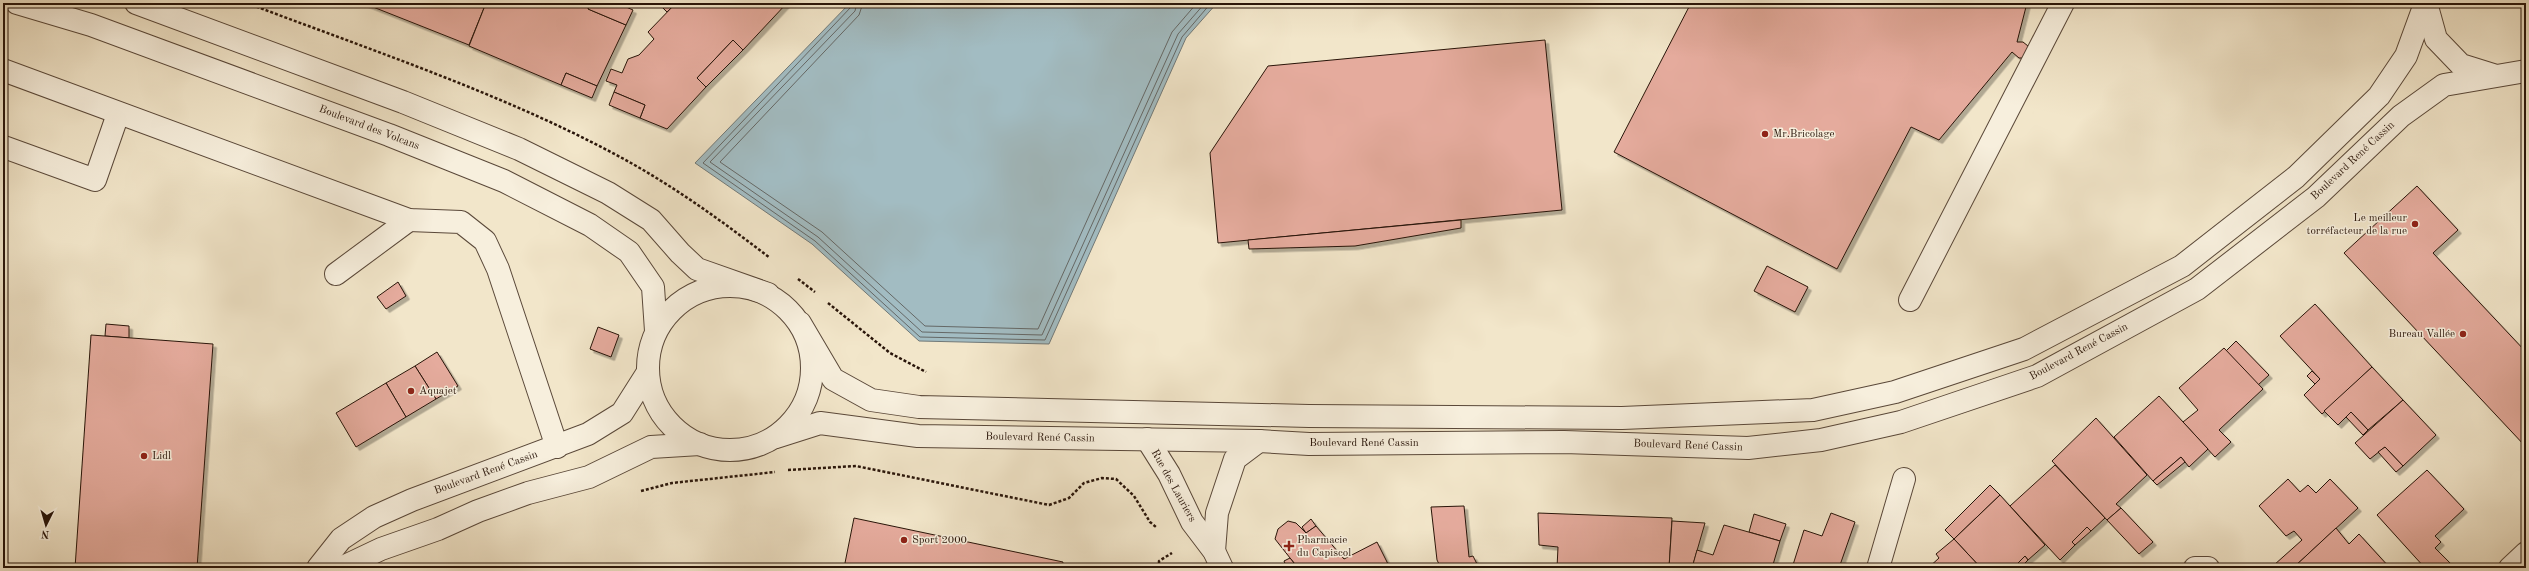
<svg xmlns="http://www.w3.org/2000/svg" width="2529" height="571" viewBox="0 0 2529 571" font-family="'Old Standard TT',serif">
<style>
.water{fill:#a2bcc2;stroke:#717978}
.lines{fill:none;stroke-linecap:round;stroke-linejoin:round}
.shore{stroke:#656866;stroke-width:1}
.building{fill:#e5ab9d;stroke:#281409;filter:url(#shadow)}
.service-casing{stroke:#5a4839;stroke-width:24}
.minor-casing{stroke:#5a4839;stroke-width:24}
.tertiary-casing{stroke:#5a4839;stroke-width:24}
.path{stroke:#281409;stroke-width:2.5;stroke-dasharray:3 2;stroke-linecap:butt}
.service{stroke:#f7efdd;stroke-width:22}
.minor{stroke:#f7efdd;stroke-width:22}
.tertiary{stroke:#f7efdd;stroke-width:22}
.poi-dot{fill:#8f2418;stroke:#f7efdd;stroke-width:1.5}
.labels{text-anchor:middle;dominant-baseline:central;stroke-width:3;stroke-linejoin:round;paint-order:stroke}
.street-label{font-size:11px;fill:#281409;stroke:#f7efdd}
.poi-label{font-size:11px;fill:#281409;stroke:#f7efdd;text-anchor:start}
</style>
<defs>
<filter id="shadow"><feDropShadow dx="3.5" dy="3.5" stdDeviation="0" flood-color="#0004"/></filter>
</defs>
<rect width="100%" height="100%" fill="#f2e6ca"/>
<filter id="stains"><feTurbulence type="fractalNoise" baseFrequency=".005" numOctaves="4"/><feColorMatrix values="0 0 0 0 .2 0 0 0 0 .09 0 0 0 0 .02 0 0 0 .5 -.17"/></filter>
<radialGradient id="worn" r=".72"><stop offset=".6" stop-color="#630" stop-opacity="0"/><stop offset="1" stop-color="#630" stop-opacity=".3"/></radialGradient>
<polygon class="water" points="850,3 1217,3 1186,38 1049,344 919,341 812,244 695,163"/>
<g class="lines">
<g class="shore">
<polyline points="852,3 851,7 703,163 815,241 920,337 1045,340 1182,37 1211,3"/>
<polyline points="857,3 855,11 710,162 818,237 922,332 1042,335 1178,34 1205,3"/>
<polyline points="863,3 859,15 720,162 822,232 925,326 1038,329 1172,32 1197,3"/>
</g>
</g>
<g class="building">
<polygon points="363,3 486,3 469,45"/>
<polygon points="486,3 591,3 588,9 626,25 597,86 566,73 561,85 469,46"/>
<polygon points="591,3 617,3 633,10 626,25 588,9"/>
<polygon points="658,3 676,3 667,12"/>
<polygon points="676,3 787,3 743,50 733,40 697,78 706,87 667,129 640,118 645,105 614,92 617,85 606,81 611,69 622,73 628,59 639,55 654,39 648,32"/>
<polygon points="1691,3 2027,3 2017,42 2023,42 2028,46 2028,52 2023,58 2019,58 2012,52 1939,140 1911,127 1837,269 1614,152"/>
<polygon points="733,40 743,50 706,87 697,78"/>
<polygon points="1545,40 1562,210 1218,243 1210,153 1268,66"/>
<polygon points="566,73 597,86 592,98 561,85"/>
<polygon points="614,92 645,105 640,118 609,105"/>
<polygon points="2417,186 2458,230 2433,253 2526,352 2526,447 2344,253"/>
<polygon points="1461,220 1461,228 1355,246 1249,249 1248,240"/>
<polygon points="1767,266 1808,287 1795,312 1754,291"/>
<polygon points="398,282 406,296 386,309 377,297"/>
<polygon points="2315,304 2372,367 2322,414 2304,395 2320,379 2280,336"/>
<polygon points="106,324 129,326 129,338 105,336"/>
<polygon points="598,327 619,335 611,357 590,349"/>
<polygon points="91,335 213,344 197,568 75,568"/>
<polygon points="2236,341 2269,375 2258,385 2226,351"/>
<polygon points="2224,348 2263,389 2219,430 2231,442 2215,457 2183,422 2198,410 2179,388"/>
<polygon points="437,352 458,386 436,399 415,366"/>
<polygon points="415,366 436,399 406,417 386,383"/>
<polygon points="2372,367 2403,400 2368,430 2351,412 2338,425 2324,411"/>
<polygon points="2312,371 2320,379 2315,384 2307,376"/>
<polygon points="386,383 406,417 356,447 336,413"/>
<polygon points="2159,396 2208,449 2189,467 2181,457 2153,481 2114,437"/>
<polygon points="2403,400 2436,435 2403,466 2385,447 2370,459 2355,443"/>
<polygon points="2351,412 2368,430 2363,435 2346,417"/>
<polygon points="2096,418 2147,475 2116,504 2121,508 2107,520 2052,461"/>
<polygon points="2385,447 2403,466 2396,472 2378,452"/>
<polygon points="2181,457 2185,462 2157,485 2153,481"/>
<polygon points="2055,465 2105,518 2091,531 2087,527 2072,542 2075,545 2060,560 2010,506"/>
<polygon points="2427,470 2464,509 2435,536 2441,542 2435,548 2455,568 2425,568 2377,515"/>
<polygon points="2288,479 2300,492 2308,485 2316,493 2330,479 2358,508 2293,568 2277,568 2274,565 2302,540 2294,531 2286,536 2259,506"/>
<polygon points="1990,485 2000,495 1954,539 1945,530"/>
<polygon points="2000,495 2045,545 2028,560 2025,556 2013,568 1981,568 1954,539"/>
<polygon points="1464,506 1469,557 1473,556 1479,568 1441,568 1437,560 1431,507"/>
<polygon points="2121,508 2153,542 2139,554 2107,520"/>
<polygon points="1538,513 1672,518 1669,568 1557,568 1558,547 1539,545"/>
<polygon points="1831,513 1855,522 1839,568 1792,568 1804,530 1822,536"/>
<polygon points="1754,514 1786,524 1780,541 1749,532"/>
<polygon points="854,518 1063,562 1062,568 844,568"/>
<polygon points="1311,519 1316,526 1306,533 1302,527"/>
<polygon points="1288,521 1296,523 1306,533 1316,526 1344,559 1377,542 1390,568 1298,568 1275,539 1278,529"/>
<polygon points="1672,521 1705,523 1692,568 1669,568"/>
<polygon points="1724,525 1780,541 1772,568 1692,568 1697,550 1713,555"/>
<polygon points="2087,527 2091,531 2075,545 2072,542"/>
<polygon points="2336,528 2349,544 2359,534 2390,568 2293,568"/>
<polygon points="1954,539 1981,568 1928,568 1939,558 1936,554"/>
<polygon points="2025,556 2028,560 2020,568 2013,568"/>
<polygon points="1290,558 1298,568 1287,568 1284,561"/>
</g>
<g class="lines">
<defs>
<g id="service">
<polyline points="3,70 409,220 461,222 485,241 498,269 557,447"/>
<polyline points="4,147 95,180 118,114"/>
<polyline points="336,274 409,220"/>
<polyline points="1910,300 2063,3"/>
<polyline points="1878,568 1904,479"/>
</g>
<g id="minor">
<polyline points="1147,439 1169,474 1192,522 1214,551 1222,568"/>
<polyline points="1214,551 1217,513 1235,459 1259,441"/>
<polyline points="2195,568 2208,568"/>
<polyline points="2510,568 2526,553"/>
</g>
<g id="tertiary">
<polyline points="17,3 91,25 389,135 504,181 590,225 629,252 653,287 656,331"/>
<polyline points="136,3 403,102 519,149 608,193 651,220 680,253 697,269 768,294"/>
<polyline points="2426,3 2436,39 2461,65 2493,75"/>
<circle cx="730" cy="368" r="82"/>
<polyline points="800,323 833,379 871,400 919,407 1309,416 1622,418 1813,410 1895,392 2024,349 2182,266 2296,177 2379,96 2406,56 2425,4"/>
<polyline points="776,437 820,423 918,436 1259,441 1309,444 1564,442 1748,448 1821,440 1901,422 2037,376 2197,289 2316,197 2401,116 2444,85 2526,71"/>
<polyline points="318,568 341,539 374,517 412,500 588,434 622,413 648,372"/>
<polyline points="341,568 381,549 438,529 478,511 528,493 589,477 651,447 700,444"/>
</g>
</defs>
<use href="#service" class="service-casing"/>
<use href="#minor" class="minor-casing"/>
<use href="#tertiary" class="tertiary-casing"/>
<g class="path">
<path d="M247,3C373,51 513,97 631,163C679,190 726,224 770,258"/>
<polyline points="798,279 815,292"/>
<polyline points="828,303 890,353 926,372"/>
<polyline points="788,470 856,466 1049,505 1069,498 1084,483 1102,478 1116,479 1134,496 1150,522 1156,527"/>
<polyline points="641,491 672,483 775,472"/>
<polyline points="1159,568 1159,561 1172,553"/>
</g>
<use href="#service" class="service"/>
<use href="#minor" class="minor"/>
<use href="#tertiary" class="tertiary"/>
</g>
<g class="poi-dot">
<circle cx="1765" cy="134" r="4"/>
<circle cx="2415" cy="224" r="4"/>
<circle cx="2463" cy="334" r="4"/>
<circle cx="411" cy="391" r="4"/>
<circle cx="144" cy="456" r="4"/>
<circle cx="904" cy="540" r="4"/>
<path d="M1287 540h4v4h4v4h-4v4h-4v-4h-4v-4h4z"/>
</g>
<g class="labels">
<g class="street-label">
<text transform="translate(369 128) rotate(21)">Boulevard des Volcans</text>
<text transform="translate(2353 161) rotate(-43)">Boulevard René Cassin</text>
<text transform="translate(2079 352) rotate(-28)">Boulevard René Cassin</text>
<text transform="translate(1040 438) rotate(1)">Boulevard René Cassin</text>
<text x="1364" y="443">Boulevard René Cassin</text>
<text transform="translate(1688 446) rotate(2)">Boulevard René Cassin</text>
<text transform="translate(486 473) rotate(-20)">Boulevard René Cassin</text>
<text transform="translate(1173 486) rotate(61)">Rue des Lauriers</text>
</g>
<g class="poi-label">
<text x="1773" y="134">Mr.Bricolage</text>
<text x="2407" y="218" text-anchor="end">Le meilleur<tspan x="2407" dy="13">torréfacteur de la rue</tspan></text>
<text x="2455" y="334" text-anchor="end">Bureau Vallée</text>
<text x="419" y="391">Aquajet</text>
<text x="152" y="456">Lidl</text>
<text x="912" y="540">Sport 2000</text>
<text x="1297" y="540">Pharmacie<tspan x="1297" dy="13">du Capiscol</tspan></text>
</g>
</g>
<rect width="2529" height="571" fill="none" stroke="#f2e6ca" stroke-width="16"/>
<rect x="4" y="4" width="2521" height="563" fill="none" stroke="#281409" stroke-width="2"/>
<rect x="8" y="8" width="2513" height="555" fill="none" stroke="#281409"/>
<g transform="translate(46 525) rotate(185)" stroke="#f7efdd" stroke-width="3" paint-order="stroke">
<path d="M0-3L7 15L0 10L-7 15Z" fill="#281409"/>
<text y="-6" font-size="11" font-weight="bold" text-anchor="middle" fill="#281409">N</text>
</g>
<rect width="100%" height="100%" filter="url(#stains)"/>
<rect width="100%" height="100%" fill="url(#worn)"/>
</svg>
